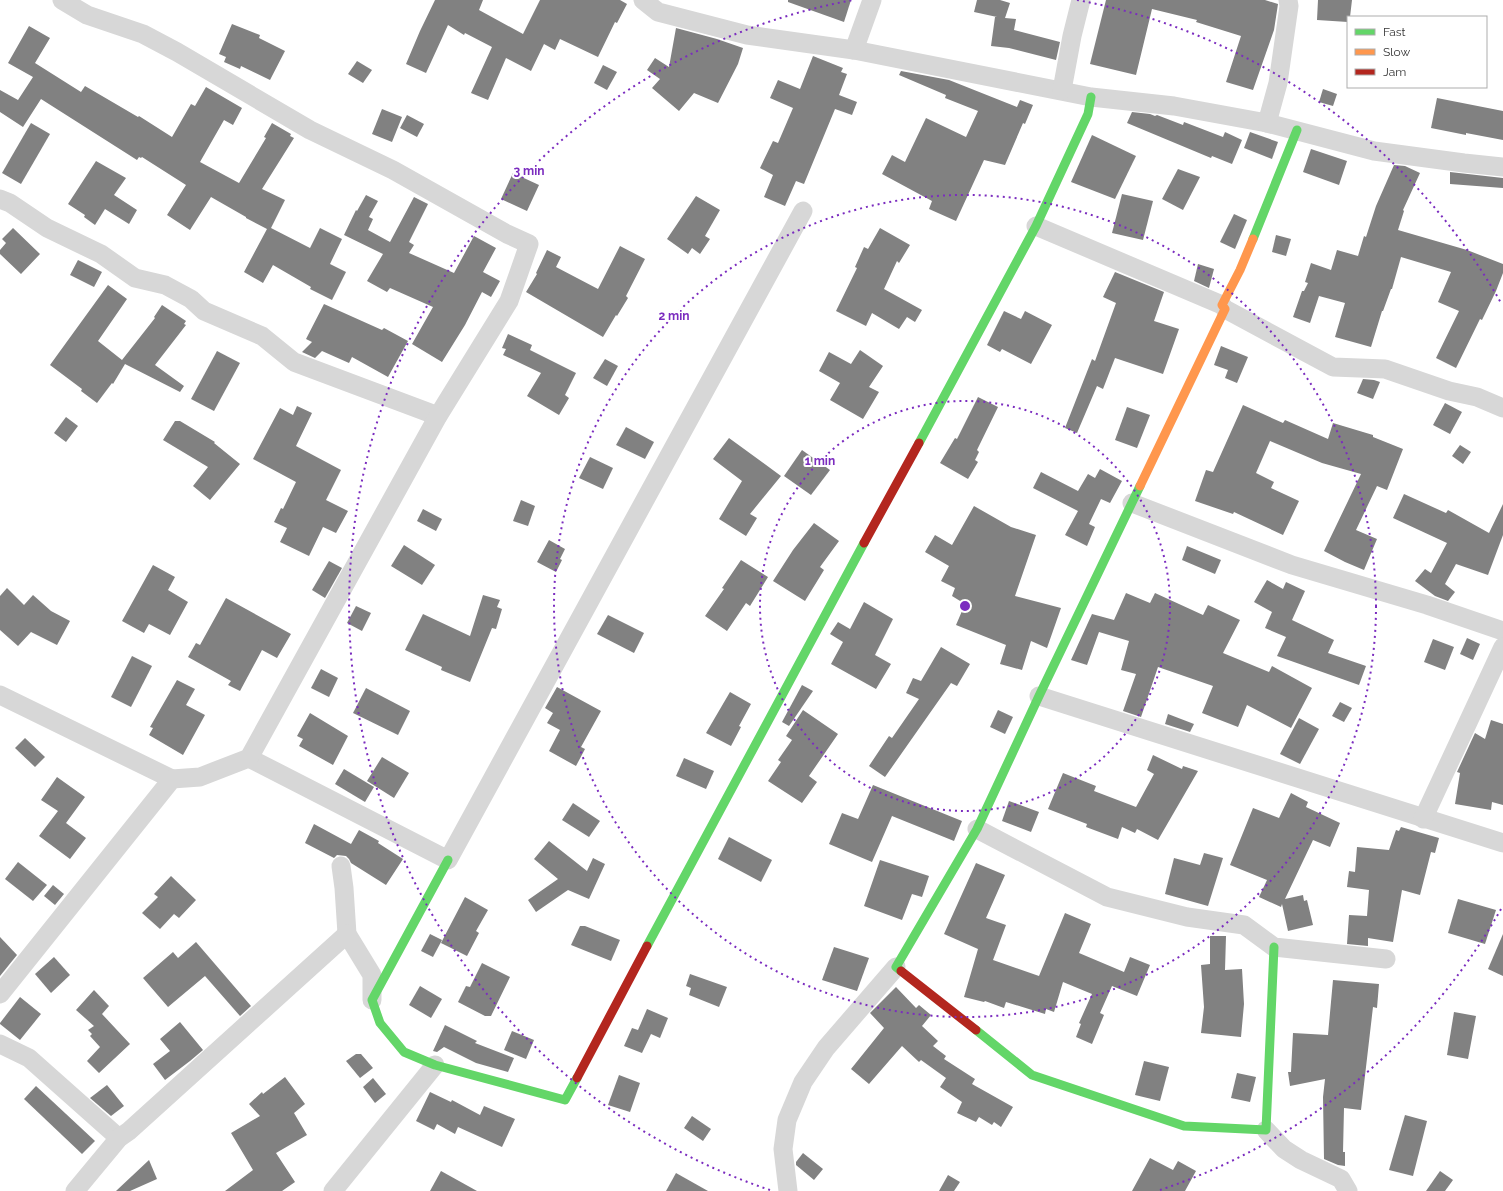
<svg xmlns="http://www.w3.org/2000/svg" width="1503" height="1191" viewBox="0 0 1503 1191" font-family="Raleway,sans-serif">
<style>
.building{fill:#818181}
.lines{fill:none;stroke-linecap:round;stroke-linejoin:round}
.street{stroke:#d7d7d7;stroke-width:19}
.fast{stroke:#63d668;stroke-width:9}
.slow{stroke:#ff974d;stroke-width:9}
.jam{stroke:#b3261e;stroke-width:9}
.ring{fill:none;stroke:#7b2cbf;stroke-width:2;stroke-dasharray:2 4}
.centre{fill:#7b2cbf;stroke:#fff;stroke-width:2}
.ring-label{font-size:12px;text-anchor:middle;font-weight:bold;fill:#7b2cbf;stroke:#fff;stroke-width:4;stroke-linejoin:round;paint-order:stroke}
</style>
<rect width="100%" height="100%" fill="#fff"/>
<g class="building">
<polygon points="435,0 483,0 479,10 523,34 540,0 620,0 627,4 617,23 615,22 598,57 560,39 555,50 544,44 531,71 506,58 488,100 471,93 492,47 465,33 464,35 448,25 426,73 406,64 420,31"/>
<polygon points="788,0 851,0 844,22 788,2"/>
<polygon points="977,0 1000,0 1010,3 1005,18 1016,19 1014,30 1060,42 1056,60 1009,48 991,46 995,17 997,17 974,12"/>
<polygon points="1106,0 1265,0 1278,4 1274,30 1253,90 1226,82 1241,36 1196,22 1197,20 1152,9 1136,75 1090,64"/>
<polygon points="1318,0 1352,0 1350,17 1348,17 1348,22 1317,20"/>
<polygon points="232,24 260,35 259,38 285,51 270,80 241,66 240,69 224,62 226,57 219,54"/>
<polygon points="29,26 50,38 35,63 81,92 85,86 138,117 139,116 172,137 191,104 195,106 206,87 242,108 233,125 224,120 200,162 239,183 266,138 264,137 272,123 291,134 290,136 294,138 262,189 285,200 271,228 310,248 320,228 342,239 330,264 346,272 332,300 310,289 311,287 273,265 263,283 244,272 267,229 246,218 246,217 211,197 190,230 167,215 186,185 142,157 141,158 139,157 137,160 41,99 23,127 0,112 0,90 18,100 33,77 8,63"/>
<polygon points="676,28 717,39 743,48 738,64 718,103 694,93 679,111 652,88 660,79 647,70 655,58 669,67"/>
<polygon points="813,56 843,68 841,72 847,74 839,95 857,102 852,115 835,109 804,184 796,181 785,206 764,197 773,175 760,168 773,141 778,143 793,108 770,98 778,80 800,89"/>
<polygon points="357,61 372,70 363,83 348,74"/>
<polygon points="603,65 617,72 607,90 594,83"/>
<polygon points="901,71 949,80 1017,107 1020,100 1033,105 1025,124 1023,123 1005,165 984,160 956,221 929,209 932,201 882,174 892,155 905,162 926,118 966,137 978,111 945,98 946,95 899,75"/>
<polygon points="1323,89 1337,94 1333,106 1319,102"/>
<polygon points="1437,98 1503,111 1503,140 1466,133 1466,135 1431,128"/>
<polygon points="382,109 402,117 392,142 372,134"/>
<polygon points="1132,112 1150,114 1155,116 1157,115 1183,125 1184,122 1223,137 1225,132 1242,140 1232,164 1212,156 1211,158 1127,123"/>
<polygon points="407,115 424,124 417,137 400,128"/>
<polygon points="31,123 50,134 21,184 2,173"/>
<polygon points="1250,132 1278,142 1272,159 1244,148"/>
<polygon points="1092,135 1136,156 1115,199 1071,182"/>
<polygon points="1311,149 1347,161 1339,185 1303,172"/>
<polygon points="96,161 126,178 114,195 137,210 129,224 105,209 95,225 84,217 85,215 68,204"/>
<polygon points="1394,165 1405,166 1420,173 1403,210 1404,211 1398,230 1467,250 1503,264 1503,273 1496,291 1482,320 1480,319 1456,368 1436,358 1459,311 1438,302 1451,272 1401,257 1392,289 1391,289 1383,311 1382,311 1371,347 1335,337 1345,303 1319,296 1310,323 1293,317 1302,291 1304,291 1308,283 1305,282 1311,263 1331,270 1337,250 1358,256 1364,236 1366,237 1376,206"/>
<polygon points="1178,169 1200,177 1183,210 1162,199"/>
<polygon points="1450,172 1503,178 1503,188 1450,184"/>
<polygon points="513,173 539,185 527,211 501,199"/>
<polygon points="1122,194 1153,201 1143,240 1112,233"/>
<polygon points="366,195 378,201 369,217 373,219 368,230 390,242 414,197 428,204 409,242 414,245 409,253 454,273 474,236 496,248 483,272 500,281 491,297 482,292 465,325 442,362 412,344 433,307 390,288 387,292 367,281 383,254 344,235 356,210 357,211"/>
<polygon points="696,196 720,210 705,236 710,239 700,254 692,248 688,254 667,239"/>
<polygon points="1234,214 1247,220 1235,249 1220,242"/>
<polygon points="13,228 40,254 21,274 0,254 0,250 6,243 2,239"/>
<polygon points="880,228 910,245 899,263 897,261 884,289 922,310 915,322 907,317 899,329 872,313 866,326 836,311 857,268 855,267 864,247 868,249"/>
<polygon points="1276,235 1291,239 1286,256 1272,252"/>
<polygon points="620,246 645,259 626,296 628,298 617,316 616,315 603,337 526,292 537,274 536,273 547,250 561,257 556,267 598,289"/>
<polygon points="78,260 102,272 94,287 70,275"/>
<polygon points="1198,264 1214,269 1209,288 1194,281"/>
<polygon points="1115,272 1164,292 1154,321 1179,329 1163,374 1115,358 1103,389 1097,386 1077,433 1065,428 1092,359 1095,361 1116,303 1103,297"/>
<polygon points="108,285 127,299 98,341 122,360 155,318 154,317 162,305 186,321 184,324 186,325 155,365 184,386 180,392 125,364 113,384 112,383 97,403 81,391 82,389 50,365"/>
<polygon points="324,304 382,330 384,328 408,341 388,377 352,357 349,363 322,351 315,358 302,352 312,342 306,339"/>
<polygon points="1004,311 1021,319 1025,311 1052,325 1031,364 1002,349 1000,352 987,345"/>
<polygon points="508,334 532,345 530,350 576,373 565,395 569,398 559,415 527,396 541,373 503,355 506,349 502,348"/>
<polygon points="1221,346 1248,357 1237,383 1225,378 1228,370 1214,365"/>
<polygon points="860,350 883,366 869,387 879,392 863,419 830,400 840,383 819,371 829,352 851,364"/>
<polygon points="217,351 240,363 214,411 191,399"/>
<polygon points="605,359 618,366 607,386 593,378"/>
<polygon points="1363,379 1374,380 1380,382 1373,399 1357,393"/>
<polygon points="978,397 998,407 977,450 979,452 975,460 978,462 968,479 940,463 955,438 957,439"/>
<polygon points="1445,403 1462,412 1450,434 1433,425"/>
<polygon points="1243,405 1283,423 1285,420 1328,439 1333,423 1373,435 1373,437 1403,449 1387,490 1377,486 1356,530 1377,539 1364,570 1345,562 1324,551 1361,474 1322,463 1270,441 1256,473 1274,482 1271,488 1299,501 1283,535 1234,512 1233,514 1195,501 1206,470 1213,472"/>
<polygon points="297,406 312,413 296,446 341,470 326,500 348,511 336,533 323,527 309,556 280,542 287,528 274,522 281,508 283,509 296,482 253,459 280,408 293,415"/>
<polygon points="1127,407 1150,415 1137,448 1115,440"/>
<polygon points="66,417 78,426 66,442 54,433"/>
<polygon points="175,421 180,421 215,442 214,443 240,464 210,500 193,486 208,467 163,440"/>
<polygon points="626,427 654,442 645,459 616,445"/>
<polygon points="729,438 781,476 750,514 757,518 746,536 719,519 742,481 713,459"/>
<polygon points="1460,445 1471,452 1463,464 1452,456"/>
<polygon points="802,450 830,470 811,495 784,476"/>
<polygon points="590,457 613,468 603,489 579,478"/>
<polygon points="1100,469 1122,481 1110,503 1101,499 1089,524 1095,527 1087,546 1065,535 1078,511 1033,488 1041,472 1078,491 1088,474 1095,478"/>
<polygon points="1404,494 1446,513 1448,510 1489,533 1503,504 1503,535 1488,575 1456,564 1445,584 1455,592 1448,601 1435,596 1415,581 1425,569 1431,573 1447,543 1393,518"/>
<polygon points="521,500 535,506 528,526 513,521"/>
<polygon points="974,506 1011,527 1036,535 1015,596 1061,608 1047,648 1031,641 1022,670 1000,664 1006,645 956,625 965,604 952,596 955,588 941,581 949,566 925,552 935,535 952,545"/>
<polygon points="423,509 442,519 436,531 417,521"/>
<polygon points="814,523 839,541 820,567 824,570 805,601 773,581 793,550"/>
<polygon points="549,540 565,549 560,559 562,560 556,572 537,562"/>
<polygon points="404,545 435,565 422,585 391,566"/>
<polygon points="1187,546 1221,560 1215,574 1182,560"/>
<polygon points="741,560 768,577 750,606 746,603 727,631 705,616 724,589 722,588"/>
<polygon points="329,561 342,568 325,598 312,590"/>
<polygon points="153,565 175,577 168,590 188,602 170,635 149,624 144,633 122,621"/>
<polygon points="1267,580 1283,589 1286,582 1305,591 1292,620 1334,640 1328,653 1366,666 1359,685 1277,656 1286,637 1265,628 1272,612 1254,602"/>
<polygon points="7,588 24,605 33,595 51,611 70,621 57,645 31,632 18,646 0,630 0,596"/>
<polygon points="1126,593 1150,603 1155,593 1203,615 1208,605 1240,620 1223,653 1269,672 1272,666 1312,688 1291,728 1247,705 1238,727 1202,713 1213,686 1158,667 1141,717 1123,711 1136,674 1121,670 1129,641 1099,632 1087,665 1071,660 1092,614 1114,620"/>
<polygon points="483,595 500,600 497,607 502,609 496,629 492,628 470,682 441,670 442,667 405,650 423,614 470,636"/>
<polygon points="226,598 291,634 277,658 262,650 240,691 228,685 231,681 188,657 196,643 200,645"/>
<polygon points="864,602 893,619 875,655 891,664 876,689 831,664 843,642 830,634 838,622 850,629"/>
<polygon points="356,606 371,613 362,631 347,623"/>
<polygon points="608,615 644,633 634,653 597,634"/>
<polygon points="1467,638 1480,644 1473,660 1460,654"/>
<polygon points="1433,639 1454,647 1445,670 1424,662"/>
<polygon points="941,647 970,664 957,686 951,683 885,777 869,766 889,736 892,738 919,699 906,693 913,678 921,681"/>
<polygon points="132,656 152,666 131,707 111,697"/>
<polygon points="321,669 338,678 329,697 311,688"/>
<polygon points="177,680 195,689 186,705 205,715 183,755 149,735 153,728 150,727"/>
<polygon points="802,685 813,691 789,726 782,722"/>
<polygon points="557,687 601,711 581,747 585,749 576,766 549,751 560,730 547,723 553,713 545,708"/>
<polygon points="366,688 410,711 398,735 353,713"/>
<polygon points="730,692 751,704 739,726 741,727 731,746 706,733"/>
<polygon points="1340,702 1352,708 1344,722 1332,716"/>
<polygon points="803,710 838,734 809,776 817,782 802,803 768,781 781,762 778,760 792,740 786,736"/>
<polygon points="998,710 1013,717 1005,734 990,727"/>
<polygon points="310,713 348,736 333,765 299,746 303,739 297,736"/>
<polygon points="1168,714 1194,724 1190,732 1165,724"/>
<polygon points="1299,718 1319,729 1300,764 1280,754"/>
<polygon points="1491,720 1503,724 1503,805 1492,802 1491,810 1455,804 1460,773 1457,772 1475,733 1485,739"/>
<polygon points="25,738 45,757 35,767 15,748"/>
<polygon points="1153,755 1182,769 1183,766 1198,771 1158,840 1137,829 1135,833 1122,827 1118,839 1086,827 1087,824 1048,809 1063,773 1096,786 1094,791 1136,807 1154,774 1147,770"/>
<polygon points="382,757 409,773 394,798 367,781"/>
<polygon points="684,758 714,771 706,789 676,776"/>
<polygon points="344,769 374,787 365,802 335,784"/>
<polygon points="57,777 85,797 66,823 86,838 70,859 39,836 58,811 41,800"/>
<polygon points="873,785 962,821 954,841 892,816 872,862 829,844 842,813 858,819"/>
<polygon points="1291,793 1308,802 1306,807 1340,823 1330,847 1313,840 1285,899 1303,895 1304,901 1307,900 1313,925 1288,931 1282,904 1281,907 1259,897 1267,880 1230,865 1253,808 1279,818"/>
<polygon points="1009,801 1039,812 1031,832 1002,821"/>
<polygon points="573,803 600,821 589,837 562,820"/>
<polygon points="314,824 351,844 359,830 379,841 378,843 403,859 386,885 351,863 349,859 346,856 337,855 334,858 305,843"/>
<polygon points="1401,827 1439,838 1435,853 1431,852 1420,895 1402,890 1393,942 1368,938 1368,946 1347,944 1349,915 1367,916 1369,890 1347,887 1349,871 1355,872 1357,847 1389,850 1396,830 1399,831"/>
<polygon points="729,837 772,860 761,882 718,859"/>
<polygon points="549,841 587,871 593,858 605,864 589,899 568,890 536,912 528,900 558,879 534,859"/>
<polygon points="1204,853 1223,858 1208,906 1165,894 1174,858 1200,865"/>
<polygon points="880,860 929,876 922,897 912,894 902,920 864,906"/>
<polygon points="18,862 47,885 33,901 5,879"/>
<polygon points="976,863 1005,875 986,918 1006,925 993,960 1039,976 1065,913 1091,924 1079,953 1124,972 1130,957 1150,965 1137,996 1112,986 1100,1013 1104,1015 1092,1044 1076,1037 1081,1024 1079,1023 1092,994 1063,982 1054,1012 1046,1009 1045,1014 1006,1002 1004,1008 985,1001 984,1002 964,997 978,949 944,934"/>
<polygon points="171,876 196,900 179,918 174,914 160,929 142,913 158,897 154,894"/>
<polygon points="53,885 64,894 55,905 44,896"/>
<polygon points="465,897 488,910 476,931 479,933 467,956 441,943"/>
<polygon points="1458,899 1496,910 1485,944 1448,933"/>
<polygon points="580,926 585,926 620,940 611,961 571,945"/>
<polygon points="430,934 442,940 433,957 421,951"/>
<polygon points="1503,934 1503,976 1488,969"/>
<polygon points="1210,936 1226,936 1225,970 1242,969 1244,1004 1241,1037 1201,1033 1204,1007 1201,965 1210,964"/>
<polygon points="0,937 17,955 0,976"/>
<polygon points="196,942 251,1006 240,1016 205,976 168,1007 143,978 173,952 178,958"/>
<polygon points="834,947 869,958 857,991 822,980"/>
<polygon points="54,957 70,975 51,993 35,974"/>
<polygon points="482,963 510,977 491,1016 485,1016 458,1002 466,986 470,987"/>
<polygon points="690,974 727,987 719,1007 689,995 691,988 686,986"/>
<polygon points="1333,980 1379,984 1377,1008 1373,1007 1361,1110 1344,1108 1343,1152 1345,1152 1345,1166 1338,1165 1324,1159 1323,1097 1325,1079 1290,1086 1288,1072 1291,1072 1293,1033 1328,1035"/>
<polygon points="420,986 442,999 431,1018 409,1005"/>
<polygon points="896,987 916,1008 919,1005 931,1015 922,1026 938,1041 933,1046 946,1056 944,1059 975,1079 972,1084 1013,1107 1001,1127 994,1122 992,1125 979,1117 976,1122 957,1113 962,1102 940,1087 946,1078 921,1060 919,1062 902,1046 869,1084 851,1069 884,1028 870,1013"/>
<polygon points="94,990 109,1006 102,1014 130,1044 99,1073 87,1061 100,1047 90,1036 92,1034 88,1030 94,1026 76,1010"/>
<polygon points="20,997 41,1014 20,1040 0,1024 0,1023"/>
<polygon points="647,1009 668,1018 660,1038 651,1034 642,1053 624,1046 632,1028 638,1030"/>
<polygon points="1454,1012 1476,1016 1468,1059 1447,1055"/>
<polygon points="180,1022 203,1050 190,1061 165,1080 153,1064 170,1051 160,1039"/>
<polygon points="445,1025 477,1041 475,1043 514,1058 508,1072 476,1063 444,1047 437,1052 433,1051"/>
<polygon points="512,1031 534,1040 526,1059 504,1050"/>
<polygon points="356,1054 361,1054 373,1068 360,1078 346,1061"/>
<polygon points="1144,1061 1169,1067 1160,1101 1135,1095"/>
<polygon points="1237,1073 1256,1077 1250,1102 1231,1098"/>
<polygon points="619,1075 640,1083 630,1112 608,1105"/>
<polygon points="285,1077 305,1104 294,1113 307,1135 276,1153 295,1182 282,1191 225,1191 253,1170 231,1133 260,1116 249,1104 262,1092 263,1094"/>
<polygon points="373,1078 386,1094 375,1103 363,1087"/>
<polygon points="107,1085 124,1106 111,1116 90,1098"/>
<polygon points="36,1086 95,1141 82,1154 24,1099"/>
<polygon points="430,1092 451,1102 452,1100 480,1115 484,1106 515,1119 502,1147 458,1127 455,1134 437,1124 434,1130 416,1121"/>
<polygon points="1405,1115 1427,1121 1413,1176 1389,1170"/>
<polygon points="692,1116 711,1129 703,1141 684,1128"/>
<polygon points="803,1153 823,1169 814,1180 796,1165 796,1162"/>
<polygon points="1150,1158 1173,1170 1178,1161 1196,1171 1185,1191 1132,1191"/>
<polygon points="149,1160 157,1179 130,1191 116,1191"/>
<polygon points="441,1171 477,1191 430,1191"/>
<polygon points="1440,1171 1453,1180 1445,1191 1426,1191"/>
<polygon points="676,1173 708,1191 666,1191"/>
<polygon points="948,1175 960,1182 954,1191 939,1191"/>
</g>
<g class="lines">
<g class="street">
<polyline points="643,0 658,12 747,35 854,50 1091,97 1174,106 1267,123 1374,151 1464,163 1503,167"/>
<polyline points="854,50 872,0"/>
<polyline points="1062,90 1072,36 1081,0"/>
<polyline points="1267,123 1278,83 1289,6 1288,0"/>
<polyline points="0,199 10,203 47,228 101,254 135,278 165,285 191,299 204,311 262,336 294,362 438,416"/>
<polyline points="1036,226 1222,305"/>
<polyline points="1225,309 1333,367 1385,369 1449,391 1477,397 1503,408"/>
<polyline points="1132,503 1292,565 1427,605 1503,631"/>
<polyline points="0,695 172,779"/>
<polyline points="1039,696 1503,843"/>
<polyline points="249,758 448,860 803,211"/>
<polyline points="1423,819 1503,647"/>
<polyline points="977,829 1107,897 1187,917 1244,925 1274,947 1386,959"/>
<polyline points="341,866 344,888 347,934 372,975 372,1000"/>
<polyline points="0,994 172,779 200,777 249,758 438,416 509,301 529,244 507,234 393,170 310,130 177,52 143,34 87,15 62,0"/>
<polyline points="0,1044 29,1058 119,1138"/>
<polyline points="1266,1130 1284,1149 1301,1160 1341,1179 1348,1191"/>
<polyline points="75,1191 119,1138 129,1131 347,934"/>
<polyline points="333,1191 435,1065"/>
<polyline points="788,1191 783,1149 787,1120 803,1082 826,1048 896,967"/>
</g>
<g class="fast">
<polyline points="1253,239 1297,130"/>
<polyline points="919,443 1036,226 1088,114 1091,97"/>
<polyline points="448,860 372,1000 380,1023 404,1052 435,1065 565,1100 577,1078"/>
<polyline points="647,946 864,543"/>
<polyline points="901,971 896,967 977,829 1039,696 1140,486"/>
<polyline points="976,1030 1032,1075 1184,1126 1266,1130 1274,947"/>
</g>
<polyline class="slow" points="1140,486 1225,309 1222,305 1240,270 1253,239"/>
<g class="jam">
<polyline points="864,543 919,443"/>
<polyline points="901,971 976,1030"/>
<polyline points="577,1078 647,946"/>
</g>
</g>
<g class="ring">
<circle cx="965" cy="606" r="205"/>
<circle cx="965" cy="606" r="411"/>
<path d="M1501 909A616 616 0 0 1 1160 1190M770 1190A616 616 0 0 1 853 0M1077 0A616 616 0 0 1 1501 303"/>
</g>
<circle cx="965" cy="606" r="6" class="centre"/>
<g class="ring-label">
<text x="529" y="175">3 min</text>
<text x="674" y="320">2 min</text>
<text x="820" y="465">1 min</text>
</g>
<rect x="1347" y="16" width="140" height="72" fill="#ffffff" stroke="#adadad"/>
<rect x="1355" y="29" width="20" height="6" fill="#63d668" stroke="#adadad"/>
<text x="1383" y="36" font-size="12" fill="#333333">Fast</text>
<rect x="1355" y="49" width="20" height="6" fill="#ff974d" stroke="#adadad"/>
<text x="1383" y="56" font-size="12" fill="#333333">Slow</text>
<rect x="1355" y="69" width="20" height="6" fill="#b3261e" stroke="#adadad"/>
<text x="1383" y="76" font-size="12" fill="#333333">Jam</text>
</svg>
